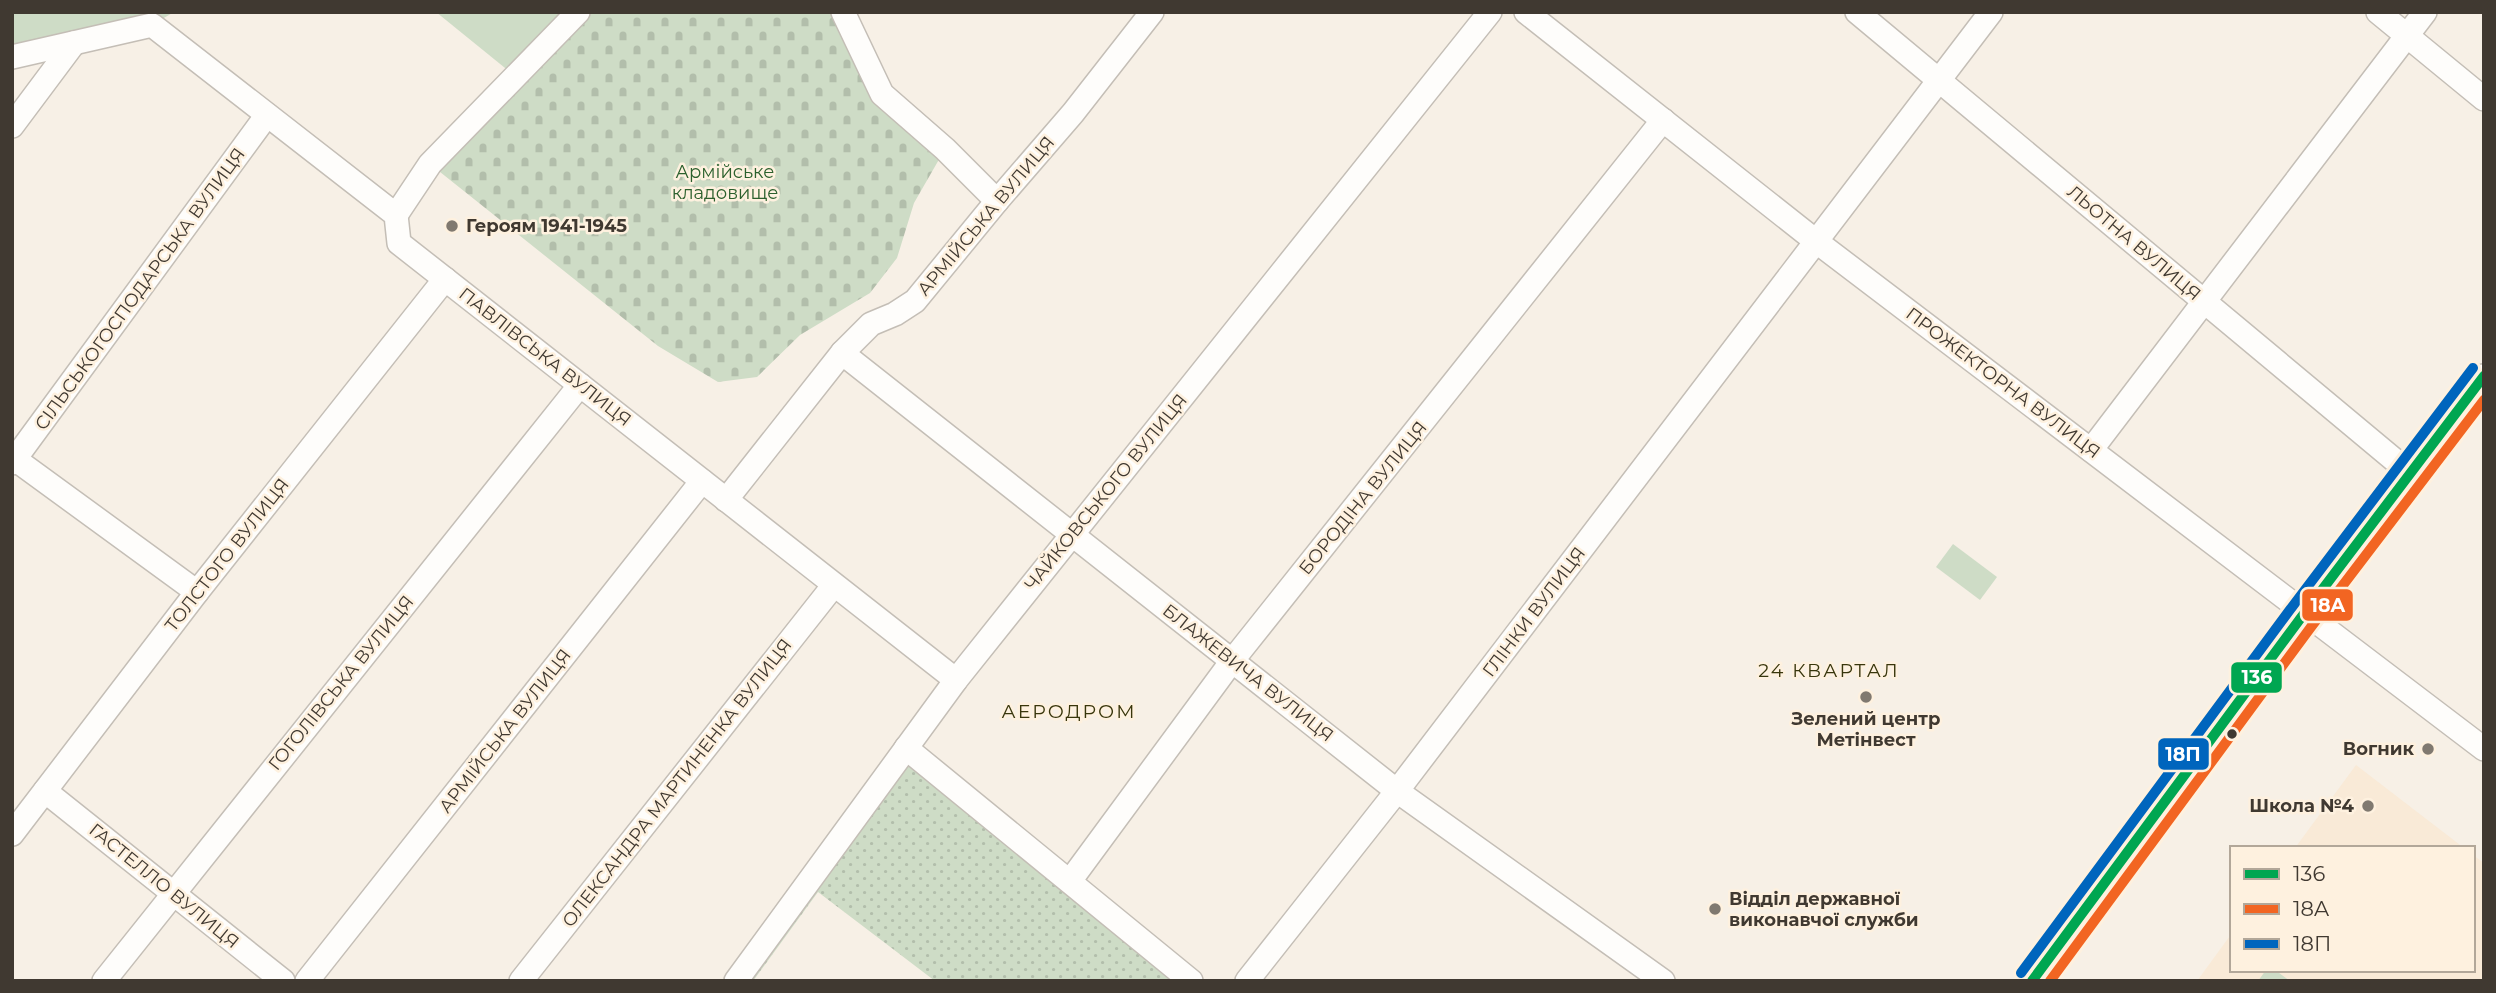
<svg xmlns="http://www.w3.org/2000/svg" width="2496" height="993" viewBox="0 0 2496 993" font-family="Montserrat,sans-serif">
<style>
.built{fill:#f9ead7}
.grass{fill:#cedcc6}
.cemetery{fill:url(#cemetery-stones)}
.park{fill:url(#park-dots)}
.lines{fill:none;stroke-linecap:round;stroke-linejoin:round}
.minor-casing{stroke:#c4beb6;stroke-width:26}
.minor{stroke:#fefdfb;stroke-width:23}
.bus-1-casing{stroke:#fef1df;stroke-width:16}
.bus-2-casing{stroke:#fef1df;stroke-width:16}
.bus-3-casing{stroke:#fef1df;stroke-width:16}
.bus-1{stroke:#00a651;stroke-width:10}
.bus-2{stroke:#f26522;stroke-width:10}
.bus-3{stroke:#0065bd;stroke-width:10}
.poi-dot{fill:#807970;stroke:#fef1df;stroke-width:2.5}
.bus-dot{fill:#403931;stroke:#fef1df;stroke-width:2.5}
.labels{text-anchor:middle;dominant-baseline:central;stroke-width:5;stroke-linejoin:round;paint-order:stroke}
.park-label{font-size:18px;fill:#2c602d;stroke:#fef1df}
.street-label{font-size:18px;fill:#403931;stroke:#fef1df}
.poi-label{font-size:18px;font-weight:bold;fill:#403931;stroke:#fef1df;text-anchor:start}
.neighbourhood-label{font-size:19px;letter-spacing:2px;fill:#38360c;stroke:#fef1df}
.line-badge{stroke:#fef1df;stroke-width:2.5}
.badge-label{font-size:19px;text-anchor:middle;font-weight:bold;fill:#fff}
</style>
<defs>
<pattern id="cemetery-stones" width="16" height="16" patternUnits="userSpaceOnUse" patternTransform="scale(1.75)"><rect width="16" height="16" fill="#cedcc6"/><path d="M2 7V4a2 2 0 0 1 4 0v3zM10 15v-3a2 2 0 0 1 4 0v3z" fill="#b2beab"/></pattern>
<pattern id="park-dots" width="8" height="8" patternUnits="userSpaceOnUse" patternTransform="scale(1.75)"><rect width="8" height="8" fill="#cedcc6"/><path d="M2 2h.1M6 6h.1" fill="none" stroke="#b2beab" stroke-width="1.8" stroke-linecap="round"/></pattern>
</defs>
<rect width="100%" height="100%" fill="#f7f0e6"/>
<g class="built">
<polygon points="2356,765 2464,848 2295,848"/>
<polygon points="2473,855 2484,863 2484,981 2197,981 2232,933 2232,970 2473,970"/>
</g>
<g class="grass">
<polygon points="12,12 174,12 152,25 12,57"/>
<polygon points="436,12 578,12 515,76"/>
<polygon points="1953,544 1997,577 1980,600 1936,567"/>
<polygon points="2266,970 2275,970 2290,981 2258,981"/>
</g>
<polygon class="cemetery" points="578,12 843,12 882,94 945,149 914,203 897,258 870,293 800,335 757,377 718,382 658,346 430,164"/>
<polygon class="park" points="907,754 1184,981 935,981 818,892 753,981 742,981"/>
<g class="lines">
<defs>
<g id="minor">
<polyline points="843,12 882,94 945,149 997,201"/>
<polyline points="1526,12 1817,242 2484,749"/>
<polyline points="1857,12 2410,473"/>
<polyline points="2378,12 2484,99"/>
<polyline points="12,57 152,25 396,215 399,243 956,680"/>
<polyline points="12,126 74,43"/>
<polyline points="396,215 430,164 578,12"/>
<polyline points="842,353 1397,791 1663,981"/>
<polyline points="2091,450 2425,12"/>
<polyline points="12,457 197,592"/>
<polyline points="12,463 267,115"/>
<polyline points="726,500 842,353 871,324 895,314 915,301 997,201 1073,113 1152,12"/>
<polyline points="906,748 1191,981"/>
<polyline points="45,791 283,981"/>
<polyline points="12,834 197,592 445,279"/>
<polyline points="1070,881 1232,661 1663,120"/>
<polyline points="104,981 580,385"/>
<polyline points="307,981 702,481"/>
<polyline points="521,981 834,585"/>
<polyline points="736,981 956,680 1490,12"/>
<polyline points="1247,981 1397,791 1991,12"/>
<polyline points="2032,981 2300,619 2484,376"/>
</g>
</defs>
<use href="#minor" class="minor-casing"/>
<use href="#minor" class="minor"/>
<defs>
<polyline id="bus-1" points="2032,981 2300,619 2484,376"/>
<polyline id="bus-2" points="2050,981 2311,627 2484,400"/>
<polyline id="bus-3" points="2021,973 2289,611 2473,368"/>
</defs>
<use href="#bus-1" class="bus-1-casing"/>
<use href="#bus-2" class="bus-2-casing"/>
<use href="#bus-3" class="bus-3-casing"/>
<use href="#bus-1" class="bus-1"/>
<use href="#bus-2" class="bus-2"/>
<use href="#bus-3" class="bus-3"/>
</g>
<g class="poi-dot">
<circle cx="452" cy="226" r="7"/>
<circle cx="1866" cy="697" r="7"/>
<circle cx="2428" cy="749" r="7"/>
<circle cx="2368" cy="806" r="7"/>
<circle cx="1715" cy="909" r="7"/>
</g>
<circle class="bus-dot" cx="2232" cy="734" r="6"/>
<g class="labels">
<g class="park-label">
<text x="725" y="172">Армійське<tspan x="725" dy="21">кладовище</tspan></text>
</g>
<g class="street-label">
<text transform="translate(986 216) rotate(-50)">АРМІЙСЬКА ВУЛИЦЯ</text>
<text transform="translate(2134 243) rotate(40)">ЛЬОТНА ВУЛИЦЯ</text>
<text transform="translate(140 289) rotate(-54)">СІЛЬСЬКОГОСПОДАРСЬКА ВУЛИЦЯ</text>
<text transform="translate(545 357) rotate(38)">ПАВЛІВСЬКА ВУЛИЦЯ</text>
<text transform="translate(2003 383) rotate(37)">ПРОЖЕКТОРНА ВУЛИЦЯ</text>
<text transform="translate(1106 492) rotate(-51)">ЧАЙКОВСЬКОГО ВУЛИЦЯ</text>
<text transform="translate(1363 498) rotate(-51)">БОРОДІНА ВУЛИЦЯ</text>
<text transform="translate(227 555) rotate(-52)">ТОЛСТОГО ВУЛИЦЯ</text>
<text transform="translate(1534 612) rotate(-53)">ГЛІНКИ ВУЛИЦЯ</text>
<text transform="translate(1248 673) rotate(38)">БЛАЖЕВИЧА ВУЛИЦЯ</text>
<text transform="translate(341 683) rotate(-51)">ГОГОЛІВСЬКА ВУЛИЦЯ</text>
<text transform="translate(505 731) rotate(-52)">АРМІЙСЬКА ВУЛИЦЯ</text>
<text transform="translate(677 783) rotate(-52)">ОЛЕКСАНДРА МАРТИНЕНКА ВУЛИЦЯ</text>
<text transform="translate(164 886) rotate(39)">ГАСТЕЛЛО ВУЛИЦЯ</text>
</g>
<g class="poi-label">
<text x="466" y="226">Героям 1941-1945</text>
<text x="1866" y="719" text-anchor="middle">Зелений центр<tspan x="1866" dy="21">Метінвест</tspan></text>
<text x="2414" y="749" text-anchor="end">Вогник</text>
<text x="2354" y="806" text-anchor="end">Школа №4</text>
<text x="1729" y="899">Відділ державної<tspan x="1729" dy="21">виконавчої служби</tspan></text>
</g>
<g class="neighbourhood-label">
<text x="1829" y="670">24 КВАРТАЛ</text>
<text x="1069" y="711">АЕРОДРОМ</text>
</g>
</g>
<g class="line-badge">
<rect x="2301" y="588" width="53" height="34" rx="7" fill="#f26522"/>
<rect x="2230" y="661" width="53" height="33" rx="7" fill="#00a651"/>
<rect x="2157" y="737" width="53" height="34" rx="7" fill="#0065bd"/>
</g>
<g class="badge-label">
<text x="2328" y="612">18А</text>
<text x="2257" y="684">136</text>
<text x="2183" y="761">18П</text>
</g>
<rect width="2496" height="993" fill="none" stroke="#403931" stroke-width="28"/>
<rect x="2230" y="846" width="245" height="126" fill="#fef1df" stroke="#b2a799" stroke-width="2"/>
<rect x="2244" y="869" width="35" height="10" fill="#00a651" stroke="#b2a799" stroke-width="2"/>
<text x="2293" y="881" font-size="21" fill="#403931">136</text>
<rect x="2244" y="904" width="35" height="10" fill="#f26522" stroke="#b2a799" stroke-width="2"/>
<text x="2293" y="916" font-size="21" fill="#403931">18А</text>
<rect x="2244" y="939" width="35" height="10" fill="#0065bd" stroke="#b2a799" stroke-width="2"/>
<text x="2293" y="951" font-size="21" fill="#403931">18П</text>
</svg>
